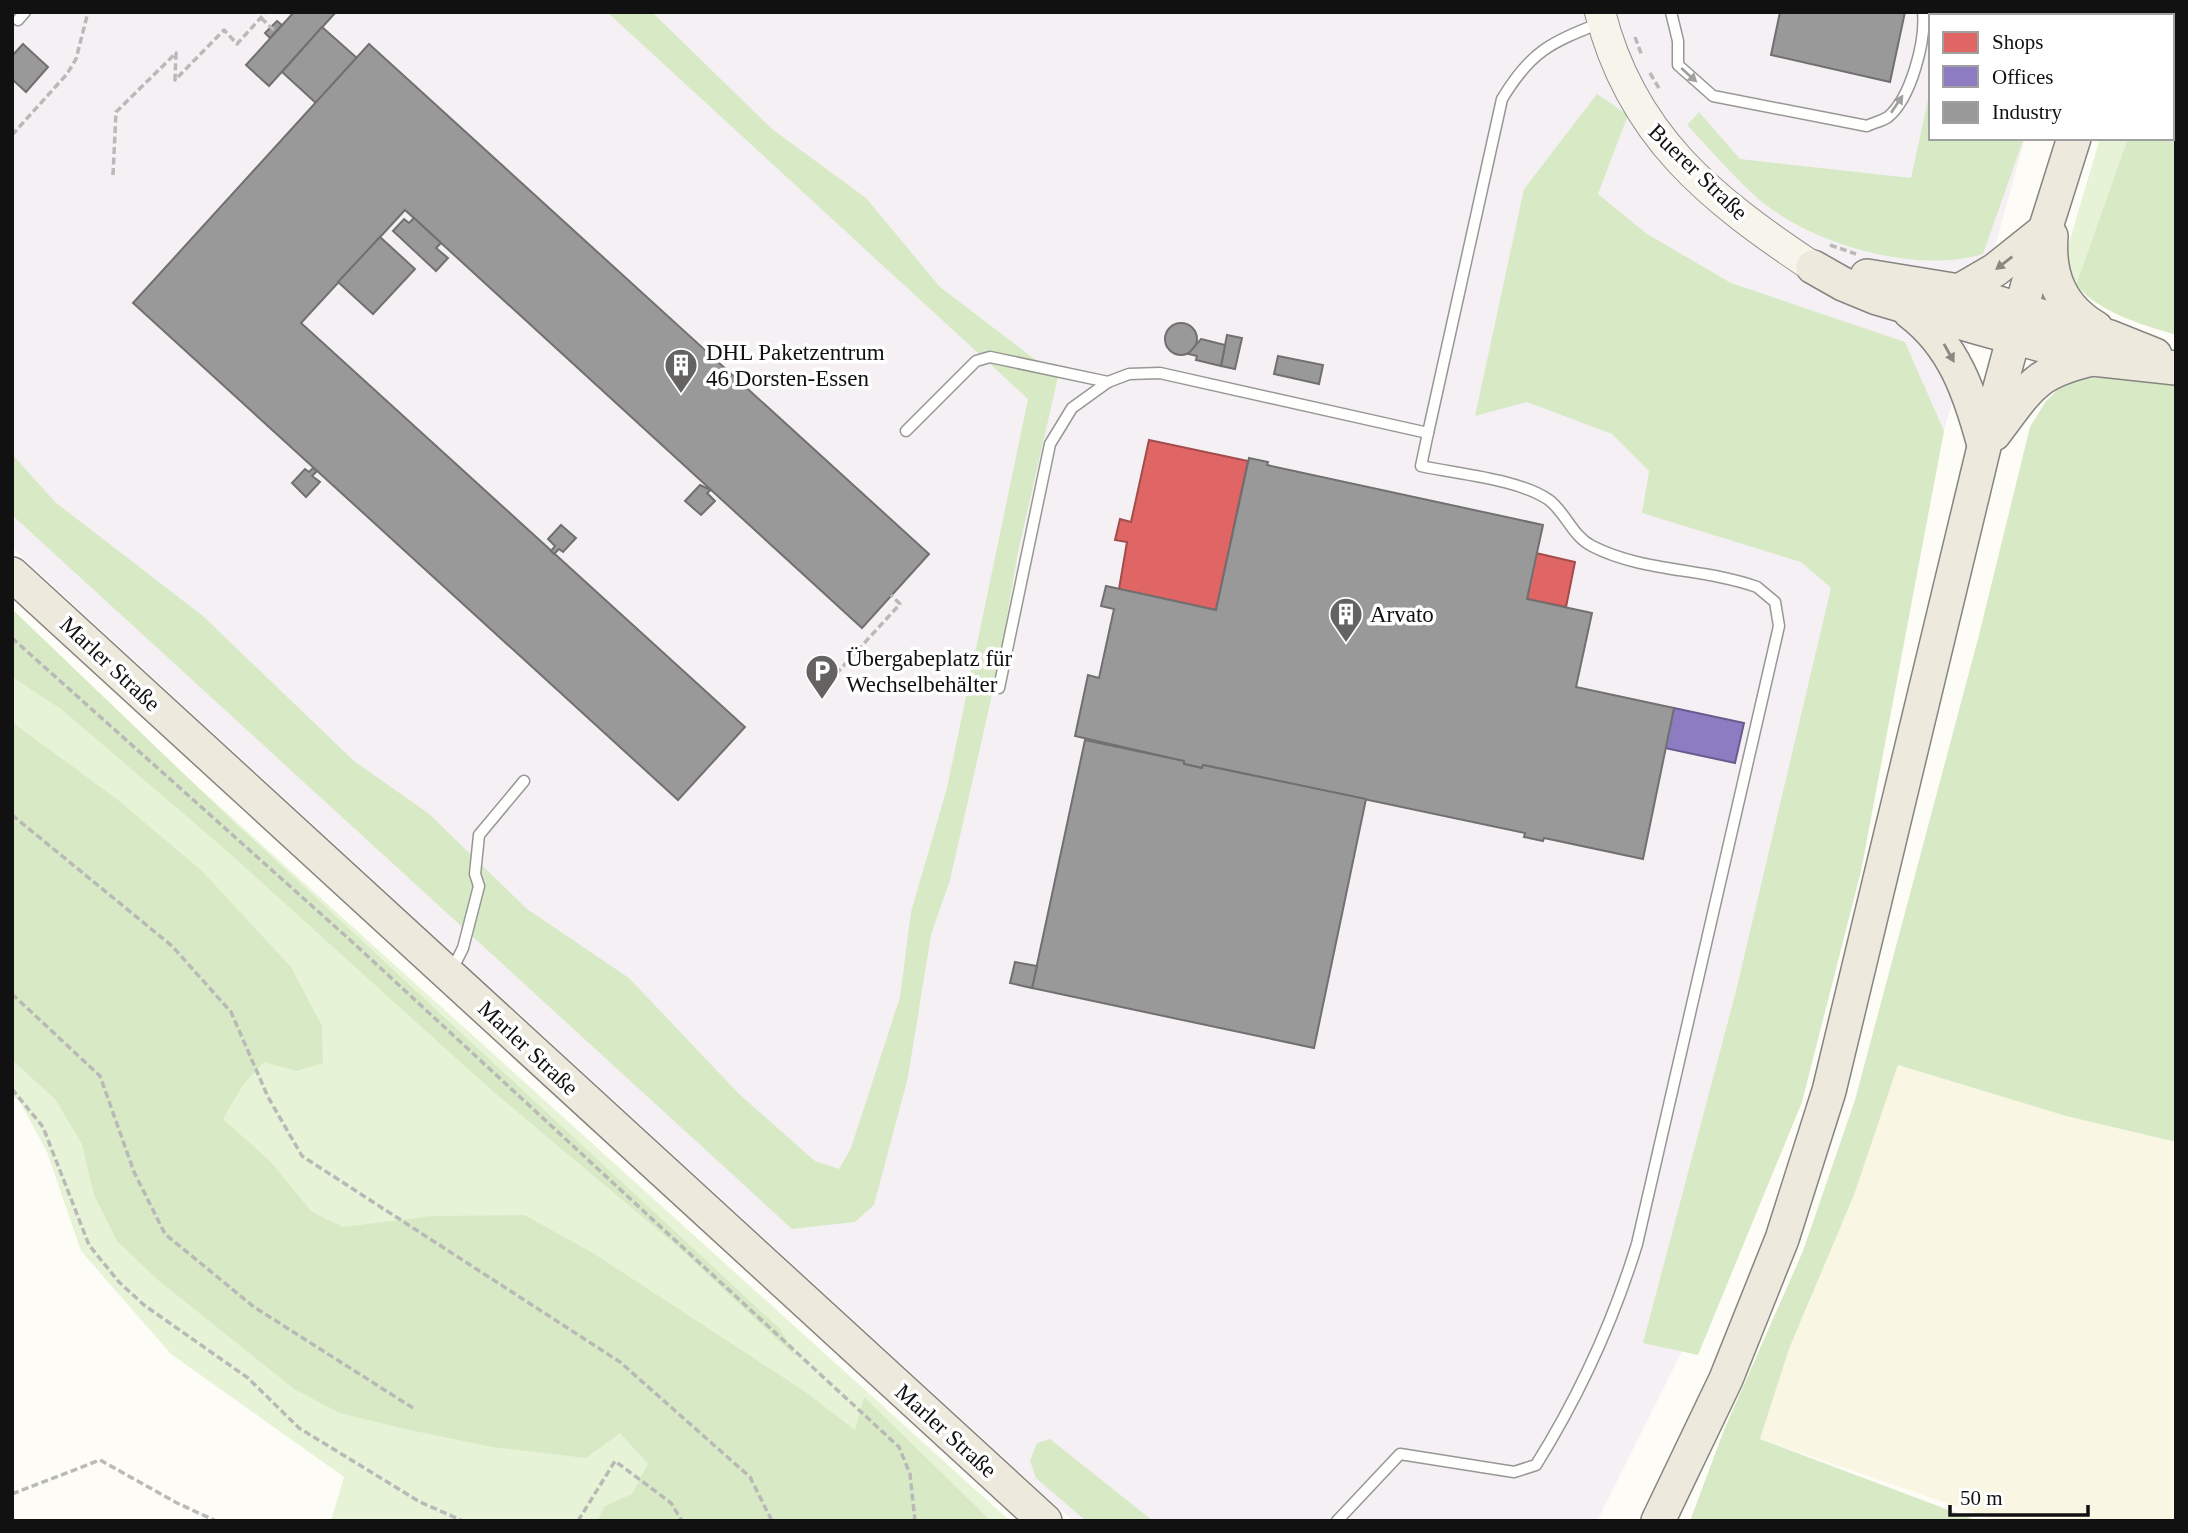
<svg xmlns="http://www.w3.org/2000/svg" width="2188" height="1533" viewBox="0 0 2188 1533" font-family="'Times New Roman',serif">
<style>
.industrial{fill:#f5f0f3}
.farmland{fill:#f9f7e4}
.green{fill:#e7f3d7}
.forest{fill:#d8eac5}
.shops{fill:#e06666;stroke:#a24c4c;stroke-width:2}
.offices{fill:#8e7cc3;stroke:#685c8e;stroke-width:2}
.industry{fill:#999;stroke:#707070;stroke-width:2}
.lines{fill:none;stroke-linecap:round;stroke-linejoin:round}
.lane-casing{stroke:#979795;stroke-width:13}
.secondary-casing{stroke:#8e8d8b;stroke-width:32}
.primary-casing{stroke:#858482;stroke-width:36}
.path{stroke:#b9b9b8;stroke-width:3.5;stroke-dasharray:7 3.5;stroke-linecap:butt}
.lane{stroke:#fffffe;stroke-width:10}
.secondary{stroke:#f6f4eb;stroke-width:30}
.primary{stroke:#ede9dc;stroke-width:33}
.oneway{fill:#a0a09f}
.oneway2{fill:#8a8881}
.labels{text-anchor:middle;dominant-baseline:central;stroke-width:7;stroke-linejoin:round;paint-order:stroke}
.street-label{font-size:23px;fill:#111;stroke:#fff}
.poi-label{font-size:23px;fill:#111;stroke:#fff;text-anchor:start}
</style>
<rect width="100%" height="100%" fill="#fdfcf7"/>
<polygon class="industrial" points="12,12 1942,12 1941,16 1931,16 1931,138 2025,138 1944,431 1884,672 1701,1313 1597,1521 1073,1521 12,548"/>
<polygon class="farmland" points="1898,1065 2066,1116 2176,1142 2176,1521 1999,1521 1760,1439 1789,1349 1854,1195"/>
<g class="green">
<polygon points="2100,138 2128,138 2076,285 2067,286 2064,260"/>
<polygon points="12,619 1010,1521 331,1521 344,1477 171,1354 81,1251 47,1152 20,1102 12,1096"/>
</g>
<g class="forest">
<polygon points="607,12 652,12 772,129 866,198 940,287 1058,377 1018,552 999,664 950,880 931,935 908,1077 874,1205 855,1222 792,1229 12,515 12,454 55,502 203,616 354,761 428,813 527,909 629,978 740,1095 815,1161 839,1169 851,1148 900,997 911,912 947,788 1028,399"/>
<polygon points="1950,12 2070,12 2069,16 1949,16"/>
<path d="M2173,12H2176V335C2141,324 2100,313 2076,285L2128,138H2172Z"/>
<path d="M1931,86V138H2024L1983,254C1914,275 1806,243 1754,195C1730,173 1709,148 1687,125L1699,112L1740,159L1911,178Z"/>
<polygon points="1597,94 1628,115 1598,194 1647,234 1731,283 1905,342 1944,431 1861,871 1802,1102 1698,1355 1643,1343 1736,991 1831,588 1801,562 1642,513 1649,471 1612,434 1527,402 1475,416 1524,189"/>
<polygon points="2112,376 2176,382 2176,1142 2066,1116 1898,1065 1854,1195 1789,1349 1760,1439 1978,1521 1690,1521 1724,1430 1803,1251 1855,1100 1979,635 2030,427 2046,401 2068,380"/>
<polygon points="12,609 231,819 781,1330 796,1357 677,1246 489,1088 218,843 61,709 12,677"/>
<polygon points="12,722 118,800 202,871 291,967 322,1026 323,1063 297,1071 264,1062 243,1085 223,1119 269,1160 312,1212 343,1227 432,1216 524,1215 593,1253 804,1391 855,1430 864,1397 991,1521 597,1521 605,1506 632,1494 648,1464 620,1433 586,1458 492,1447 405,1429 340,1413 294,1389 158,1280 117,1241 94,1195 82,1144 55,1099 12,1060"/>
<polygon points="1050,1439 1153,1521 1086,1521 1036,1478 1030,1461 1037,1443"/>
</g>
<g class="shops">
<polygon points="1149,440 1248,461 1216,610 1119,589 1127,542 1115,540 1120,519 1131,522"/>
<polygon points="1536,553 1575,562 1566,607 1527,599"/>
</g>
<polygon class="offices" points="1674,708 1744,723 1735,763 1665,748"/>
<g class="industry">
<polygon points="294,12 336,12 269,86 246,65"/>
<polygon points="1780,12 1905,12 1890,82 1771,55"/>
<polygon points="277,21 282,25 270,38 265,33"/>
<polygon points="322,27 357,58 316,103 282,72"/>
<polygon points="23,44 48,67 26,92 12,79 12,56"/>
<polygon points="369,44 929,554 862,628 405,210 301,323 745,727 678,800 133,303"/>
<polygon points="414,218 441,243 436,248 448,258 436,271 393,231 404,219 409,223"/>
<polygon points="380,237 415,269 373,314 338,282"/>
<circle cx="1181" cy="339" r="16"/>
<polygon points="1227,335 1242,338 1235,369 1221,366"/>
<polygon points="1201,339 1225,345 1221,366 1196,360 1197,356 1188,354"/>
<polygon points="1278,356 1323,365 1319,384 1274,374"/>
<polygon points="1249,458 1268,462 1267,465 1543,525 1527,599 1592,613 1576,687 1674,708 1643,859 1544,838 1543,841 1524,837 1525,833 1203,765 1202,768 1184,764 1184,761 1075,736 1088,675 1099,678 1114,609 1101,606 1106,586 1216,610"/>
<polygon points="313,468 317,471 312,476 320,482 306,497 292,483 305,469 309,472"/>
<polygon points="700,485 711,490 707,493 715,501 701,515 685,501"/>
<polygon points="561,525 576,538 563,552 559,549 554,554 551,551 555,546 548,539"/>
<polygon points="1085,740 1184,761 1184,764 1202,768 1203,765 1366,799 1314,1048 1032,988"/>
<polygon points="1015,962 1037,966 1032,988 1010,983"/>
</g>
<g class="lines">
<defs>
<g id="lane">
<path d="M1671,12L1678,41V65L1713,96L1867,126C1873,123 1882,121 1888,117C1911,98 1926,41 1923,12"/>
<polyline points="18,20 25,12"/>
<polyline points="906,431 976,361 990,357 1108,382"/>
<path d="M999,688L1050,444L1072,408L1108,382L1129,374L1160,373L1428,433L1502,99C1531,51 1550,43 1600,23"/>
<polyline points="452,970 463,948 479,886 475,874 479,835 524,781"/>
<path d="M1337,1521L1400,1454L1514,1472L1536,1465C1579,1396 1613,1322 1637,1244L1779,626L1775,602L1757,587C1704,568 1642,572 1592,546C1573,537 1566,513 1549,500C1519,479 1457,474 1421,466L1428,433"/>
</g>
<path id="secondary" d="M1600,12C1631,136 1711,199 1813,267"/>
<g id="primary">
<polyline points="2115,16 2116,12"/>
<path d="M2051,236C2048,275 2060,307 2096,328"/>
<polyline points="1813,267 1843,284 1877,298 1979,328 2093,359 2176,368"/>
<polyline points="1867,276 1959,291 2110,337 2155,355"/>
<polyline points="1959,291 1995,270 2045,230"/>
<path d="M1910,312C1954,345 1970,393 1984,445"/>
<path d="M1994,434C2029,388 2034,372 2093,359"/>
<polyline points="12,574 1045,1521"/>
<polyline points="1658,1521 1726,1379 1782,1239 1829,1091 1984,447 2028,284 2074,138"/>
</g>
</defs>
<use href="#lane" class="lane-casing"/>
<use href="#secondary" class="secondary-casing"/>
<use href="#primary" class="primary-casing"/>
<g class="path">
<polyline points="261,18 276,32"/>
<polyline points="1635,37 1642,56"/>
<polyline points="1650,73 1660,90"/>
<polyline points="12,135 67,74 76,59 88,12"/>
<polyline points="113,175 116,112 176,53 175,80 224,30 237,44 266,12"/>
<polyline points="1830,245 1856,254"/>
<polyline points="12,638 349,939 899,1447 910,1474 915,1521"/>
<polyline points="836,674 900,604 891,595"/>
<polyline points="12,815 172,946 231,1012 268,1097 302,1156 620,1362 750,1477 772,1521"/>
<polyline points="12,994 100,1076 134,1172 165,1234 254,1307 413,1408"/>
<polyline points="12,1089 43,1127 89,1245 119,1282 144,1305 248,1378 299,1428 420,1502 463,1521"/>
<polyline points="12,1494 100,1460 177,1503 216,1521"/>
<polyline points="578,1521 615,1461 671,1503 682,1521"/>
</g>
<use href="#lane" class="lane"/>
<use href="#secondary" class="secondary"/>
<use href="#primary" class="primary"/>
</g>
<defs><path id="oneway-solid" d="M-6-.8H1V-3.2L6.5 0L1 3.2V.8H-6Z" transform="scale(1.75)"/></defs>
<g class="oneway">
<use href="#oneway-solid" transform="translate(1689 75) rotate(42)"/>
<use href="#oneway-solid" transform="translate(1897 104) rotate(-56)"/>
</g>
<g class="oneway2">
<use href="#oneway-solid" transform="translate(2004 263) rotate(142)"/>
<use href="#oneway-solid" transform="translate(1949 353) rotate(61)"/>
</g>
<defs>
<symbol id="building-pin" viewBox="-11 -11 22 30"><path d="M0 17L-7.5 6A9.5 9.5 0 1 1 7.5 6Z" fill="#646362" stroke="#fff"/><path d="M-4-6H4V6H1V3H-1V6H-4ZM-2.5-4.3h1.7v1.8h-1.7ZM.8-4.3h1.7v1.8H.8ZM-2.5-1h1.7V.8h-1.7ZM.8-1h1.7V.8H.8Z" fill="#fff"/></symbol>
<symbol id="parking-pin" viewBox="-11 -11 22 30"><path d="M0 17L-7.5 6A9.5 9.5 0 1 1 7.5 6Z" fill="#646362" stroke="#fff"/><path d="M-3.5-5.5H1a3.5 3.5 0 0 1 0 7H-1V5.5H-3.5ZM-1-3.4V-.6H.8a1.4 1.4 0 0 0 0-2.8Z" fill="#fff"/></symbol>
</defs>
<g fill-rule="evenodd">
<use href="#building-pin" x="662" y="346" width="38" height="52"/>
<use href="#building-pin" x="1327" y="595" width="38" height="52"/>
<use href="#parking-pin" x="803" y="652" width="38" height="52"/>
</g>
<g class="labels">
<g class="street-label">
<text transform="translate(1698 172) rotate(44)">Buerer Straße</text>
<text transform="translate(110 664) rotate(43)">Marler Straße</text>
<text transform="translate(528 1048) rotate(43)">Marler Straße</text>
<text transform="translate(946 1431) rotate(42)">Marler Straße</text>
</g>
<g class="poi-label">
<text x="706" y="352">DHL Paketzentrum<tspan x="706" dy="26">46 Dorsten-Essen</tspan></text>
<text x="1370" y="614">Arvato</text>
<text x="846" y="658">Übergabeplatz für<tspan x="846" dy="26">Wechselbehälter</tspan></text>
</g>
</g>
<rect width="2188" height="1533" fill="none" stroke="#111111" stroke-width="28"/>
<rect x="1929" y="14" width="245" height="126" fill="#ffffff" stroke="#a0a0a0" stroke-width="2"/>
<rect x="1943" y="32" width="35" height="21" fill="#e06666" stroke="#a0a0a0" stroke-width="2"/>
<text x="1992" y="49" font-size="21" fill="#111111">Shops</text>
<rect x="1943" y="66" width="35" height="21" fill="#8e7cc3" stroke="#a0a0a0" stroke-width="2"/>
<text x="1992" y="84" font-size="21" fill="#111111">Offices</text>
<rect x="1943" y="102" width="35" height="21" fill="#999999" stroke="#a0a0a0" stroke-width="2"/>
<text x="1992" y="119" font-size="21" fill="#111111">Industry</text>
<path d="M1950 1505v10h138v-10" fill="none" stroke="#111111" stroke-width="3.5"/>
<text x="1960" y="1505" font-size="21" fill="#111111" stroke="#ffffff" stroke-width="5" paint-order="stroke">50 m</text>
</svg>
